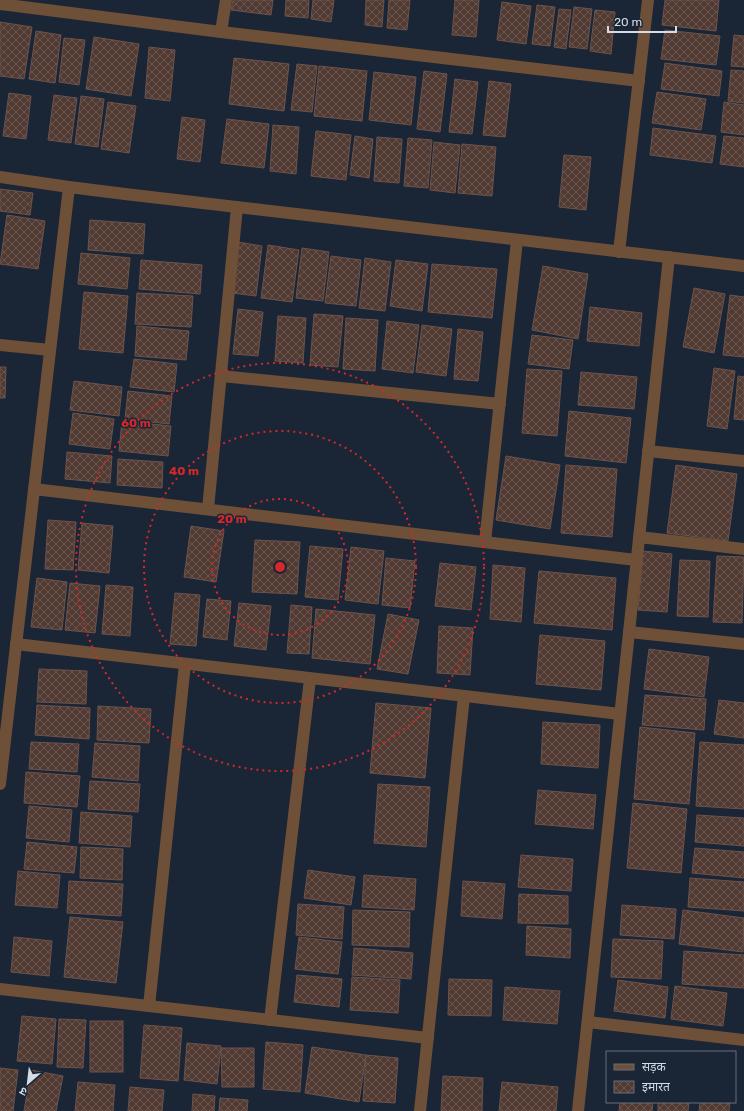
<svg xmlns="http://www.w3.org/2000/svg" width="744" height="1111" viewBox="0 0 744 1111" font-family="Rubik,'Noto Sans Devanagari',sans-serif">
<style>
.building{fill:url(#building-cross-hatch);stroke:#6c534b}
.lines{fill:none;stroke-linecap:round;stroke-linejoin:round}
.minor{stroke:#6d5037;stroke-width:12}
.ring{fill:none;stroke:#d62828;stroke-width:2;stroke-dasharray:2 4}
.centre{fill:#d62828;stroke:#1a2536;stroke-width:2}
.ring-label{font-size:12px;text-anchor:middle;font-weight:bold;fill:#d62828;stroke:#1a2536;stroke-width:3;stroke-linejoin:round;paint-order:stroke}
</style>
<defs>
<pattern id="building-cross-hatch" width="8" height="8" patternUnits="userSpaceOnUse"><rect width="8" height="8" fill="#513a32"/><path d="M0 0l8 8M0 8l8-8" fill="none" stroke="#695650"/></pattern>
</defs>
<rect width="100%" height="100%" fill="#1a2536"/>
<g class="building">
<polygon points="233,0 273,0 271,15 231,10"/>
<polygon points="286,0 309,0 308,18 285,16"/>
<polygon points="313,0 334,0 331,22 311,19"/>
<polygon points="366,0 384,0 382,27 365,25"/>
<polygon points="389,0 410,0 407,30 387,28"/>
<polygon points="455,0 479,0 476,37 452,35"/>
<polygon points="665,0 719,0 716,31 662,25"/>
<polygon points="502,2 531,6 526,44 497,40"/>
<polygon points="537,5 555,7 550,46 532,44"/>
<polygon points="574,7 592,9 587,49 569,47"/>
<polygon points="559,9 571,10 566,49 554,47"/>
<polygon points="595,10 615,12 611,54 590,51"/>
<polygon points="0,22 32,27 24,79 0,76"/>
<polygon points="665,30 720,36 716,65 661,59"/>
<polygon points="36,31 61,35 55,83 29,79"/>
<polygon points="734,35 744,36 744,67 731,66"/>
<polygon points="94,37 139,44 131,96 86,89"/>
<polygon points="64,38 85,40 79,85 59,82"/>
<polygon points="149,47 175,50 170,101 145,98"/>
<polygon points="234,58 289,64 284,111 229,104"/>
<polygon points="665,63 722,71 719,96 661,89"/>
<polygon points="297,64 317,66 312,112 291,110"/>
<polygon points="319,66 367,71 362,121 314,116"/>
<polygon points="731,70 744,71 744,103 728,101"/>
<polygon points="424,71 447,74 440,132 417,129"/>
<polygon points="374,72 416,77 411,125 369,120"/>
<polygon points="455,79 478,82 472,134 449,132"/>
<polygon points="489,81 511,84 505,137 483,135"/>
<polygon points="657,92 706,99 701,130 652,123"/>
<polygon points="9,93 31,96 26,139 3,136"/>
<polygon points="54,95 77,98 71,143 48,140"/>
<polygon points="81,96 104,99 98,147 75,144"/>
<polygon points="108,102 136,106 129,153 101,149"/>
<polygon points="724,102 744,105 744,135 721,132"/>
<polygon points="182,117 205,120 200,162 177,159"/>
<polygon points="227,119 269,124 264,168 221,163"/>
<polygon points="273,125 299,127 296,174 270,171"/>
<polygon points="653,128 716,136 712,163 650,155"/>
<polygon points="316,131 351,135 346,180 311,176"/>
<polygon points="355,136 373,139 369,178 350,175"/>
<polygon points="724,136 744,138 744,167 720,164"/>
<polygon points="377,137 402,139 399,183 374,181"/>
<polygon points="408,138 432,140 428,188 404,186"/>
<polygon points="434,142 460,145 455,193 430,190"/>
<polygon points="462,144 496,147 492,196 458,193"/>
<polygon points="564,155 591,157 586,210 559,207"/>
<polygon points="0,189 33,193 30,215 0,211"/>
<polygon points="7,215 45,221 38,269 0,264"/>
<polygon points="90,220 145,224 143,254 88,250"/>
<polygon points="238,242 262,246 256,296 232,293"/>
<polygon points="268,245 299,250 292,302 261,298"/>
<polygon points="302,248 329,252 323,301 296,298"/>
<polygon points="81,253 130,258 127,289 78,284"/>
<polygon points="331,256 361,260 356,306 325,303"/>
<polygon points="365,258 391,262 385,311 359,308"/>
<polygon points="141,260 202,265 200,294 139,289"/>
<polygon points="396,260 428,264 422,311 390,306"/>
<polygon points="432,264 497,269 492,318 428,312"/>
<polygon points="543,266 588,274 578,339 532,330"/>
<polygon points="694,288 725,294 714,353 683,347"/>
<polygon points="84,292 128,296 123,353 79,349"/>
<polygon points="137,293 193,296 191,327 135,324"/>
<polygon points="730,295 744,297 744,357 723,355"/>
<polygon points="590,307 642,313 639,346 587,341"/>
<polygon points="238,309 263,312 258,356 233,354"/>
<polygon points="314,314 343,316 338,367 310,365"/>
<polygon points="278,316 306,318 303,363 275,361"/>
<polygon points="346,318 378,320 375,371 343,369"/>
<polygon points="387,321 419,325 413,373 382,369"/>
<polygon points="422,325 452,329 446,376 416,372"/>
<polygon points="137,326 189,331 186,360 135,356"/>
<polygon points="458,329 483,332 478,381 454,379"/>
<polygon points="532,335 573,340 569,369 528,364"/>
<polygon points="134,359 177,364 174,392 130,387"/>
<polygon points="0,367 6,367 5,398 0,398"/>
<polygon points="714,368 735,371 727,429 707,426"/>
<polygon points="527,369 562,371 557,436 522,433"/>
<polygon points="581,372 637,377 634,409 578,405"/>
<polygon points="738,376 744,377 744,420 734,419"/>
<polygon points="74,381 122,387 119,416 70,410"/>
<polygon points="128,391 172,396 169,424 125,419"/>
<polygon points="569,411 631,418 626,463 565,456"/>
<polygon points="73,413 114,419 110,449 69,444"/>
<polygon points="122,421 171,426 168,456 119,451"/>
<polygon points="67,452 112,456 110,483 65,479"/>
<polygon points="506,456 560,465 550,529 496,520"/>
<polygon points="118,459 163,462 162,488 117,485"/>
<polygon points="566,465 617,469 612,537 561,533"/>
<polygon points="676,465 737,474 728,541 667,533"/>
<polygon points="48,520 76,522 73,570 45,569"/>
<polygon points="82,523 113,526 109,573 78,570"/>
<polygon points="191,526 224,531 216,582 184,577"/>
<polygon points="255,540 300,542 297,594 252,592"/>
<polygon points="310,546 343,549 338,600 305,597"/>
<polygon points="351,547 384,551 378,604 345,600"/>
<polygon points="643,551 672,554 667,612 638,610"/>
<polygon points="717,556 744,557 742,623 713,622"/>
<polygon points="386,558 415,561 410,608 382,605"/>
<polygon points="680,560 710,561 708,617 677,616"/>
<polygon points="440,563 476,567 471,610 435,606"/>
<polygon points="493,565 525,568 521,622 490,619"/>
<polygon points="539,571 616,578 612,630 534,623"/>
<polygon points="37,578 67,582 62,630 31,627"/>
<polygon points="70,583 100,586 95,633 65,630"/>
<polygon points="106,585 133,587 130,636 102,634"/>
<polygon points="175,593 200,595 196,646 170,644"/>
<polygon points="207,599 231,601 227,640 203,637"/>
<polygon points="239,603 271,606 266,650 234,646"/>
<polygon points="291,605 312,607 309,654 287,653"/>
<polygon points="316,609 375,615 370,664 312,658"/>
<polygon points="388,614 419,620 408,674 377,669"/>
<polygon points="439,626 473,628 470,675 437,673"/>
<polygon points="540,635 605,641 601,690 536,684"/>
<polygon points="649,649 709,657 704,697 644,689"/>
<polygon points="39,669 87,671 86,704 37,702"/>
<polygon points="645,695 706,699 704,730 642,725"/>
<polygon points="719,700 744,703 744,738 714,734"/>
<polygon points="376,703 431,708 425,778 370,773"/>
<polygon points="37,705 90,708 89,739 35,735"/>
<polygon points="98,706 151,709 149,743 97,740"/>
<polygon points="543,722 600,725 598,768 541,764"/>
<polygon points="640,727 695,733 689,804 634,799"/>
<polygon points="31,742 79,744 77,772 29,769"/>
<polygon points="700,742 744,745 744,809 696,806"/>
<polygon points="95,743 140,746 138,781 92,777"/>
<polygon points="26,772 80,776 77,807 24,803"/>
<polygon points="90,781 140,784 138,812 88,809"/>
<polygon points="378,784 430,787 426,847 374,843"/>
<polygon points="538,790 596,795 593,829 535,824"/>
<polygon points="633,803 687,809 681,873 627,868"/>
<polygon points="29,806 72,810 69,842 26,838"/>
<polygon points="81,812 132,816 130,847 79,843"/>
<polygon points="697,815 744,818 744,846 695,842"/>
<polygon points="27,842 77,847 74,873 24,869"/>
<polygon points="81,847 123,849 122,880 80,878"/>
<polygon points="695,848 744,852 744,878 692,873"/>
<polygon points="521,855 573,859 571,891 518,887"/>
<polygon points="308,870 355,877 351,905 304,898"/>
<polygon points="18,871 60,875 57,908 15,905"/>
<polygon points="364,875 416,879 414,910 362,907"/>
<polygon points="690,878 744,882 744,911 688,907"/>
<polygon points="69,881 123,884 121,916 67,913"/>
<polygon points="463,881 505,884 502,919 461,916"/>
<polygon points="519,894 568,896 568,924 518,923"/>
<polygon points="298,904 344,907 342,939 296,935"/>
<polygon points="622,905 676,909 674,939 620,935"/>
<polygon points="353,910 410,912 409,947 352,945"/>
<polygon points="683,910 744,918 743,952 679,944"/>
<polygon points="70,917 123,922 116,983 64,977"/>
<polygon points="527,926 571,929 570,958 526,955"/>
<polygon points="14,937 52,941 49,976 11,972"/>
<polygon points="299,937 342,942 338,974 295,969"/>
<polygon points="613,939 663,941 661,979 611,977"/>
<polygon points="354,948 413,953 411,979 352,975"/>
<polygon points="684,951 744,955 744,988 682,984"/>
<polygon points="297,975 342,979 339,1007 294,1002"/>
<polygon points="352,977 400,980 398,1013 350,1010"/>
<polygon points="449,979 492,980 491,1016 448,1015"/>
<polygon points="618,980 668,987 665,1018 614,1011"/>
<polygon points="675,986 727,993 723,1026 671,1019"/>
<polygon points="505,987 560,991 557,1024 503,1020"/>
<polygon points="22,1016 56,1019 52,1064 17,1061"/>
<polygon points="59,1019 86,1020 83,1068 57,1067"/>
<rect x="90" y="1021" width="33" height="51"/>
<polygon points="144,1025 182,1028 178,1081 140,1078"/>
<polygon points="266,1042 303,1045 300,1092 263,1089"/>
<polygon points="187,1043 221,1046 217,1084 184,1080"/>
<polygon points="312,1047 366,1055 359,1102 305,1093"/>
<polygon points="221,1048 254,1048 254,1087 222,1087"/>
<polygon points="366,1055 398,1058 395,1103 363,1101"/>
<polygon points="0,1068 18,1070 13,1111 0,1111"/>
<polygon points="31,1070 63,1076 56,1111 24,1111"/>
<polygon points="443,1076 483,1078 482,1111 441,1111"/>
<polygon points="78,1082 115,1085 113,1111 75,1111"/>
<polygon points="502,1082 558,1087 556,1111 499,1111"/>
<polygon points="130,1087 164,1090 162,1111 128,1111"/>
<polygon points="193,1094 215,1096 214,1111 192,1111"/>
<polygon points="220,1098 248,1100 247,1111 219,1111"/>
<polygon points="620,1102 653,1102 652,1111 619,1111"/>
<polygon points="658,1102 689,1102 688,1111 658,1111"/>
<polygon points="700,1102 730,1102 729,1111 699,1111"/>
</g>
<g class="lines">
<g class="minor">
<polyline points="0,4 221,32 639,81"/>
<polyline points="221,32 226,0"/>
<polyline points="0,177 69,187 125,194 744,266"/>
<polyline points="619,252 648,0"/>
<polyline points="0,345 50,350"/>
<polyline points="221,376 500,404"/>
<polyline points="648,451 744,461"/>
<polyline points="34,489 636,560"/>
<polyline points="208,509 237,207"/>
<polyline points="639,537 744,549"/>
<polyline points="485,542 517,240"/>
<polyline points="629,632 744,644"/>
<polyline points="16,644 620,714"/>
<polyline points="0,784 69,187"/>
<polyline points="0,989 428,1038"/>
<polyline points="149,1006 185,664"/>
<polyline points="270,1020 310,679"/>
<polyline points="588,1022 744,1040"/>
<polyline points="420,1111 464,696"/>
<polyline points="578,1111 669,257"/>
</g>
</g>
<g class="ring">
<circle cx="280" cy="567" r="68"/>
<circle cx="280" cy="567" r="136"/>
<circle cx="280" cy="567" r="204"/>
</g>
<circle cx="280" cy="567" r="6" class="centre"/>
<g class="ring-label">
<text x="136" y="427">60 m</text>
<text x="184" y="475">40 m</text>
<text x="232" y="523">20 m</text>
</g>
<rect x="606" y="1051" width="130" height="52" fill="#1a2536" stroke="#646e7d"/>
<rect x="614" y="1064" width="20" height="6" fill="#6d5037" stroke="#646e7d"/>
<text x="642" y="1071" font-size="12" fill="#d4dce7">सड़क</text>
<rect x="614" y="1081" width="20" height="12" fill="url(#building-cross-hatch)" stroke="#646e7d"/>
<text x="642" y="1091" font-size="12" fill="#d4dce7">इमारत</text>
<g transform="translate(28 1083) rotate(208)" stroke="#1a2536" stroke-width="3" paint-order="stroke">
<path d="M0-3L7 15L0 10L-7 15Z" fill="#d4dce7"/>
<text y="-6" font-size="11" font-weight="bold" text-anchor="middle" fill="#d4dce7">उ</text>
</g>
<path d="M608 26v6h68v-6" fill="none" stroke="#d4dce7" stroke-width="2"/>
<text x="614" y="26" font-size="12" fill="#d4dce7" stroke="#1a2536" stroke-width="3" paint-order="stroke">20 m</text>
</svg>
